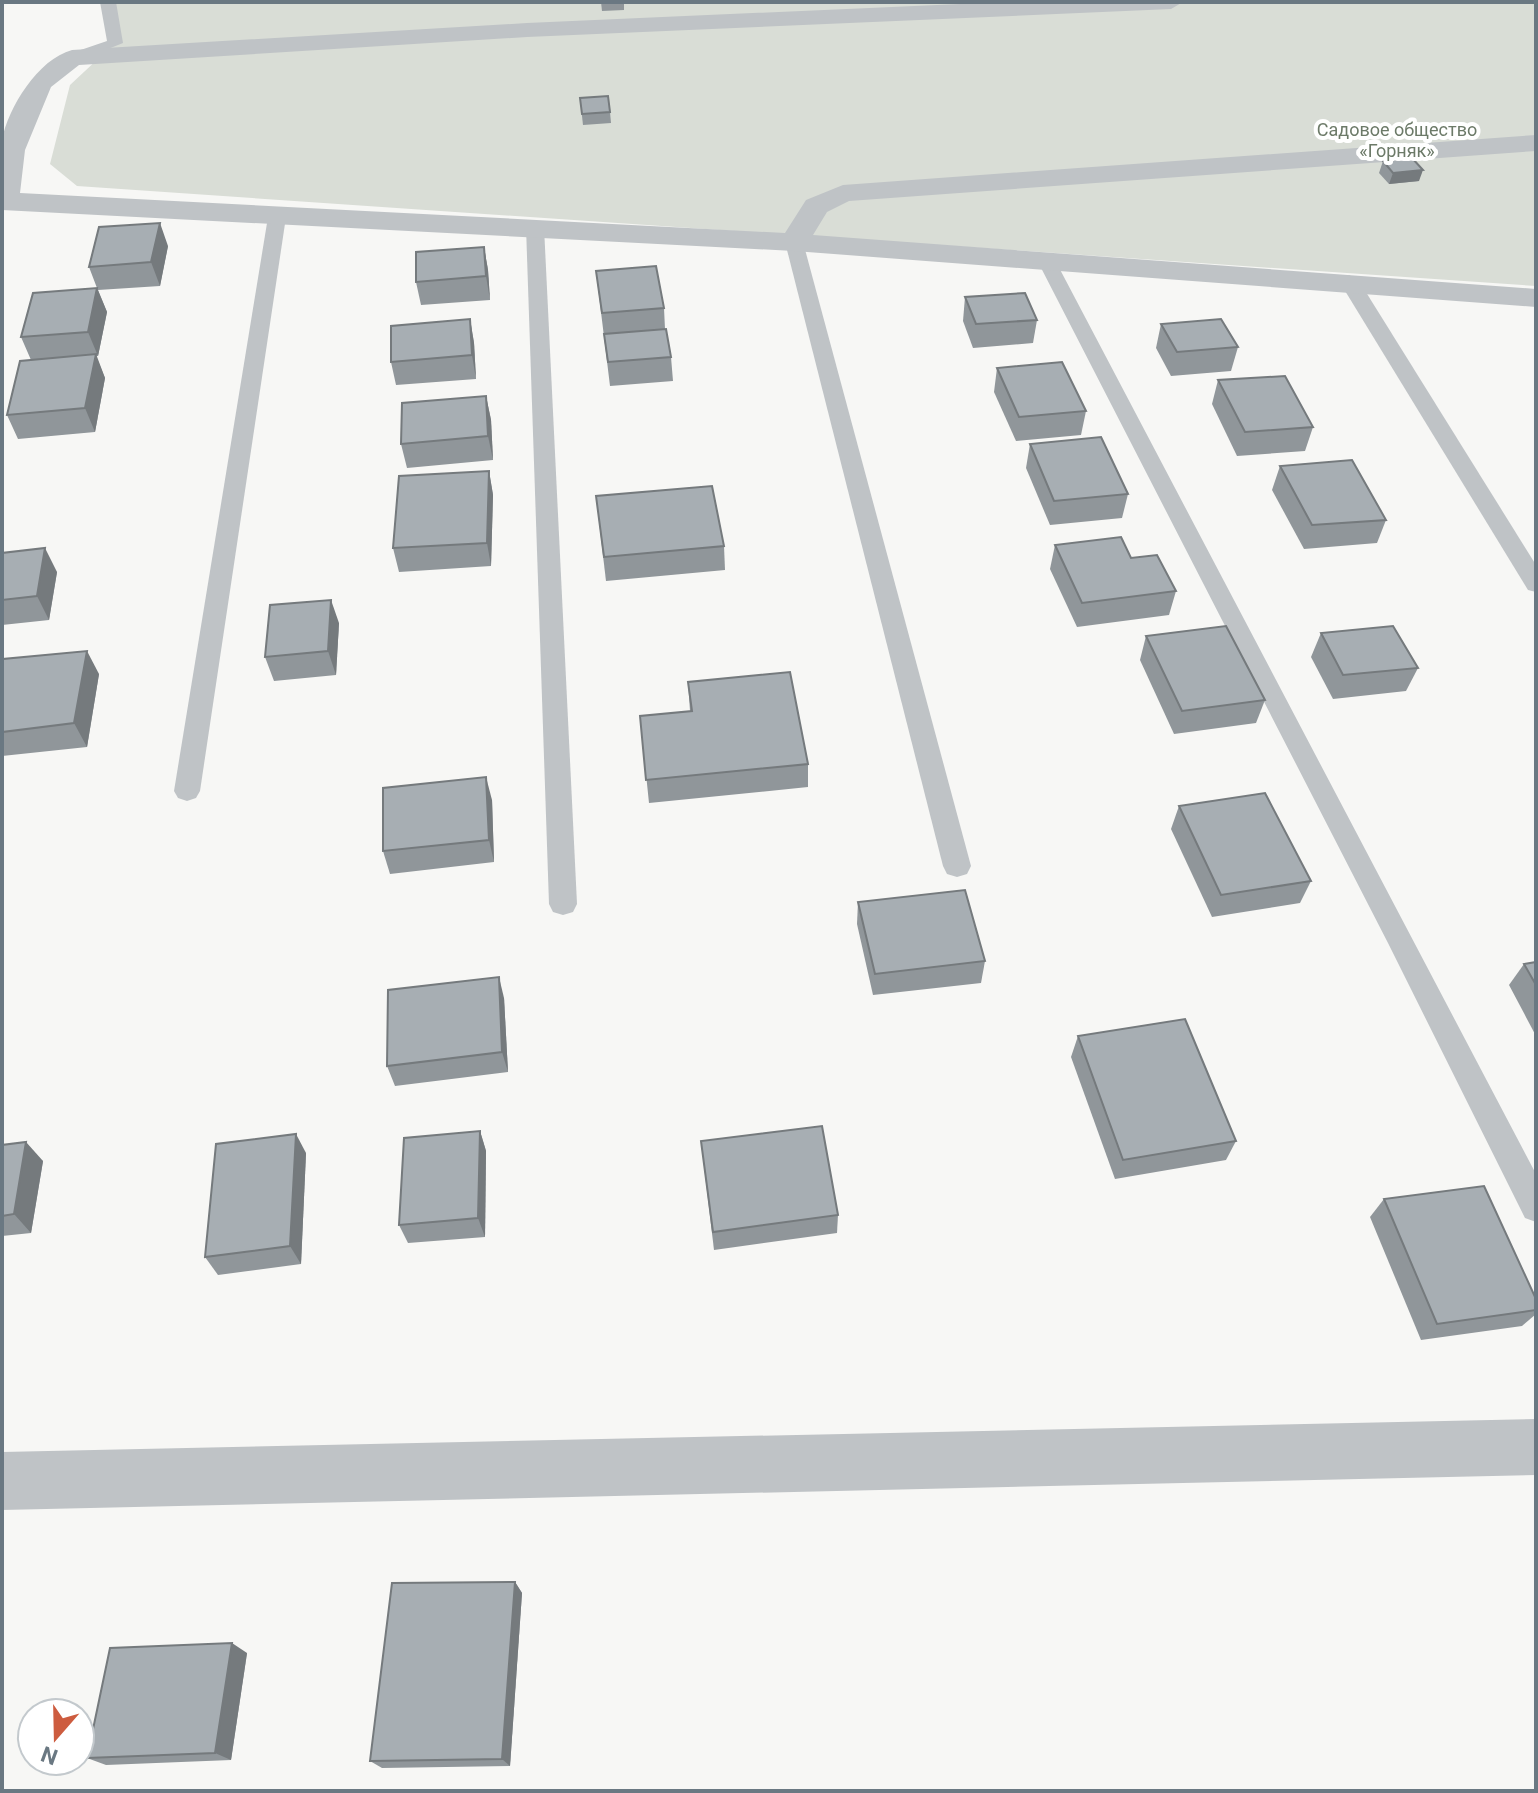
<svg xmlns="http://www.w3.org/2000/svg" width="1538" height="1793" viewBox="0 0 1538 1793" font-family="Roboto,sans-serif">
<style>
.green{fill:#d9ddd6}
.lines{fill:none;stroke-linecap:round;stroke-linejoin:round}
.service{fill:#bfc3c6;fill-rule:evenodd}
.minor{fill:#bfc3c6;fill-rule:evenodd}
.wall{fill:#90969a}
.shaded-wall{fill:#757a7d}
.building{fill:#a7aeb3;stroke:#757a7d;stroke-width:2}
.labels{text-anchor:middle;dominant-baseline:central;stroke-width:8;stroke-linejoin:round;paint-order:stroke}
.far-park-label{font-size:18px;fill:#6c7a68;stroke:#fff}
</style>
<rect width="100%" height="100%" fill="#f7f7f5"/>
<polygon class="green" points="108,2 1536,2 1536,286 77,186 50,164 70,85 115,43"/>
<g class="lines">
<g class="service">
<polygon points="100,2 116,2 123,43 78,61 66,61 66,55 107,41"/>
<polygon points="277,212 286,217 200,791 196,798 187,801 178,798 174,791 268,217"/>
<polygon points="535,221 544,227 577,904 573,912 563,915 553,912 549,904 526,227"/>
<polygon points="794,236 803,242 971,866 967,874 957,877 947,874 943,866 785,242"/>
<polygon points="1046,254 1055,260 1536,1174 1536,1222 1525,1218 1388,943 1037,260"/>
<polygon points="1349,275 1359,281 1536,565 1536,592 1528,590 1339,281"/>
</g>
<g class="minor">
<path d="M1005,2H1183L1171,9L527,37L79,65L51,87L25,150L20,193L785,233L806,200L843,185L1536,135V151L849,201L827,212L813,235L1536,289V307L794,251L2,210C2,188 0,162 2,140C8,108 38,59 72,50L527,23Z"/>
<polygon points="1536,1419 1536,1475 2,1510 2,1452"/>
</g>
</g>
<g class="wall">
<polygon points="601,2 624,2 624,10 602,11"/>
<polygon points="580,98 610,112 611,123 583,125"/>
<polygon points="1383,161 1419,181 1389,184 1379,173"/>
<polygon points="168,246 160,286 98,290 107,312 98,356 96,356 105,378 95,432 18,439 7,415 31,360 21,337 97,288 89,267"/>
<polygon points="484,247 488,270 490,300 421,305 416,282"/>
<polygon points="596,271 664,308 665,329 671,357 673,381 610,386"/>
<polygon points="965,297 1037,320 1033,343 973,348 963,321"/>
<polygon points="470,319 474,343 476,379 396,385 391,362"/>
<polygon points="1161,324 1238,347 1231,371 1171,376 1156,348"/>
<polygon points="997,368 1086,411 1081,435 1016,441 994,392"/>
<polygon points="1218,380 1313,427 1305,451 1237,456 1212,404"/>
<polygon points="486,396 491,420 493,460 407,468 401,444"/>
<polygon points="1030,444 1128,494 1122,518 1050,525 1026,468"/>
<polygon points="1280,466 1386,520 1377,543 1304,549 1272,490"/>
<polygon points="489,471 493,495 491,566 399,572 393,548"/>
<polygon points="596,496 724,546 725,570 606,581"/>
<polygon points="1055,545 1131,558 1176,591 1169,615 1077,627 1050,569"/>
<polygon points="2,553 57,572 49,620 2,625"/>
<polygon points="339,623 336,675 274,681 265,657"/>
<polygon points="1321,633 1418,668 1406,691 1333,699 1311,657"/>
<polygon points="1146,636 1265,700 1256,723 1174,734 1140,660"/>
<polygon points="2,663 99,674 87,747 2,756"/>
<polygon points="688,682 808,764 808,787 649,803 640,716 690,711"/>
<polygon points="492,800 494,862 390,874 383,851"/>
<polygon points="1179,806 1311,881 1300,903 1212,917 1171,829"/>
<polygon points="858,902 985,961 981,983 873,995 857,924"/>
<polygon points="1536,962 1536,1036 1509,985 1524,964"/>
<polygon points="504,998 508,1072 395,1086 387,1066"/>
<polygon points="1078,1036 1236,1141 1226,1160 1115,1179 1071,1057"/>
<polygon points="480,1131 486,1151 485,1237 408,1243 399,1225"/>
<polygon points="701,1141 838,1215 837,1233 714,1250"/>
<polygon points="2,1145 43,1161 31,1233 2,1236"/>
<polygon points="306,1153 301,1264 218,1275 205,1257"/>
<polygon points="1384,1199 1536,1299 1536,1314 1522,1326 1421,1340 1370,1217"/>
<polygon points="515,1582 522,1593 510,1766 382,1768 370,1761"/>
<polygon points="247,1653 231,1760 106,1765 87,1758"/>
</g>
<g class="shaded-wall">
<polygon points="1423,170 1419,181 1389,184 1393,173"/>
<polygon points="160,223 168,246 160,286 151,262"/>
<polygon points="484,247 488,270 490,300 486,276"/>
<polygon points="97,288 107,312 98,356 88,332"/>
<polygon points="470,319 474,343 476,379 472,355"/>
<polygon points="96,354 105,378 95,432 85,408"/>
<polygon points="486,396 491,420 493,460 488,436"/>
<polygon points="489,471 493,495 491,566 487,543"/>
<polygon points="45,548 57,572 49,620 37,596"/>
<polygon points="331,600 339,623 336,675 328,651"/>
<polygon points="87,651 99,674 87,747 74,723"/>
<polygon points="486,777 492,800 494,862 489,840"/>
<polygon points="499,977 504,998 508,1072 502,1052"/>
<polygon points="480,1131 486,1151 485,1237 478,1218"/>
<polygon points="296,1134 306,1153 301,1264 290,1246"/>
<polygon points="26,1142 43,1161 31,1233 14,1214"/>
<polygon points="515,1582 522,1593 510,1766 502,1759"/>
<polygon points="232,1643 247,1653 231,1760 215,1753"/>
</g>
<g class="building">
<polygon points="608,96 610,112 582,114 580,98"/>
<polygon points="1412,158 1423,170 1393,173 1383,161"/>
<polygon points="160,223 151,262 89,267 99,227"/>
<polygon points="484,247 486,276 416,282 416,252"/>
<polygon points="656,266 664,308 602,313 596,271"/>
<polygon points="97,288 88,332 21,337 33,293"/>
<polygon points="1025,293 1037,320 976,324 965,297"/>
<polygon points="470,319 472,355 391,362 391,326"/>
<polygon points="1221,319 1238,347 1177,352 1161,324"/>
<polygon points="666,329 671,357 608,362 604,334"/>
<polygon points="96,354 85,408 7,415 20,361"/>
<polygon points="1062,362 1086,411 1019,417 997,368"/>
<polygon points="1285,376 1313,427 1245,432 1218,380"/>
<polygon points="486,396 488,436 401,444 402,403"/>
<polygon points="1101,437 1128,494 1054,501 1030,444"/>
<polygon points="1352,460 1386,520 1312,525 1280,466"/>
<polygon points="489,471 487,543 393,548 399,476"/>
<polygon points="712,486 724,546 604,557 596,496"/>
<polygon points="1121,537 1131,558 1157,555 1176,591 1082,603 1055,545"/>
<polygon points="45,548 37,596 2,600 2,553"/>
<polygon points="331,600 328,651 265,657 270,605"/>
<polygon points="1226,626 1265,700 1182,711 1146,636"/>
<polygon points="1393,626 1418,668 1343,675 1321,633"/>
<polygon points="87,651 74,723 2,732 3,659"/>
<polygon points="790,672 808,764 646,780 640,716 692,711 688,682"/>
<polygon points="486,777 489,840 383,851 383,788"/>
<polygon points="1265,793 1311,881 1221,895 1179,806"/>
<polygon points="965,890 985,961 875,974 858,902"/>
<polygon points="1536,962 1536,985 1524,964"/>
<polygon points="499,977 502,1052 387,1066 388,990"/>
<polygon points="1185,1019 1236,1141 1123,1160 1078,1036"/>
<polygon points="822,1126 838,1215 713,1232 701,1141"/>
<polygon points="480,1131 478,1218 399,1225 404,1138"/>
<polygon points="296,1134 290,1246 205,1257 216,1144"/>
<polygon points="26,1142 14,1214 2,1216 2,1145"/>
<polygon points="1484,1186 1536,1299 1536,1310 1437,1324 1384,1199"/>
<polygon points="515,1582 502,1759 370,1761 392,1583"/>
<polygon points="232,1643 215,1753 87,1758 110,1648"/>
</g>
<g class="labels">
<g class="far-park-label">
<text x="1397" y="129">Садовое общество<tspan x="1397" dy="21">«Горняк»</tspan></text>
</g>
</g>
<rect width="1538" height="1793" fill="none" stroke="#6a7882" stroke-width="8"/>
<g transform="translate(56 1737) rotate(200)"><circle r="38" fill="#ffffff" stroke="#c3c9cd" stroke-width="2"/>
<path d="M0-6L14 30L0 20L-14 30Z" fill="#cd5c3f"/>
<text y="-12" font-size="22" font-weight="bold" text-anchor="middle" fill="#6a7882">N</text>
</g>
</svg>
